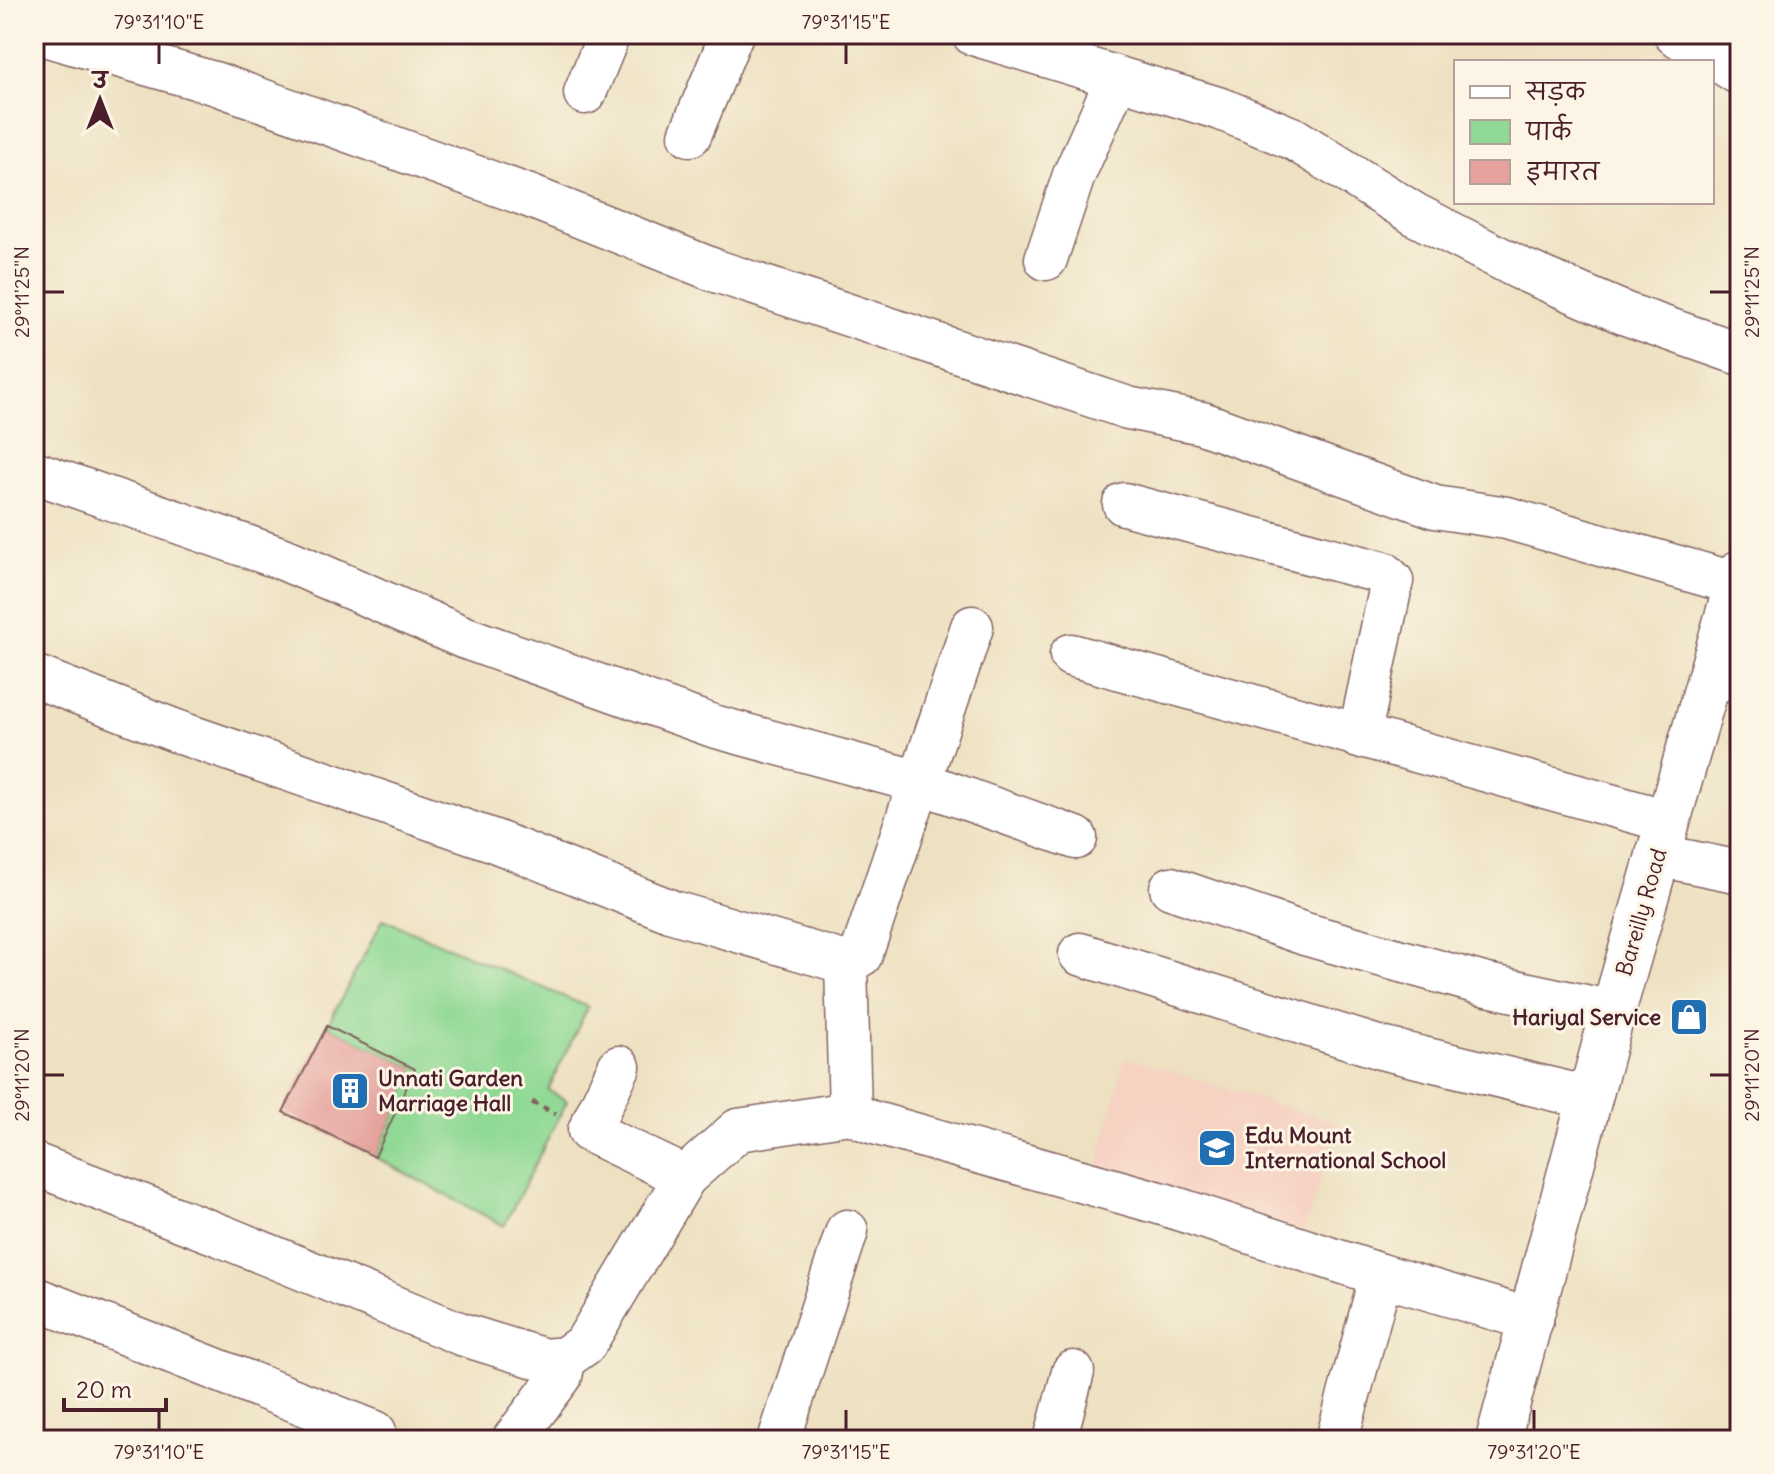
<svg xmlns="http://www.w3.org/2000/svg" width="1774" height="1474" viewBox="0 0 1774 1474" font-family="Delius,'Playpen Sans Deva',sans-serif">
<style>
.built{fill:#f6d2c3}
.green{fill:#90d994;stroke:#6d7c60;stroke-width:2}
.building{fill:#e5a29e}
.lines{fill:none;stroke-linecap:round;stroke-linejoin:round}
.minor-casing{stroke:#836360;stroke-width:45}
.highway-casing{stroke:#836360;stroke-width:47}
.path{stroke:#836360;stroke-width:5;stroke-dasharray:6 6;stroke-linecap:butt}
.minor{stroke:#fff;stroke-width:42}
.highway{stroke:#fff;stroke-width:44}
.ticks{fill:none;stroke:#4a1f2b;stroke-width:3}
.labels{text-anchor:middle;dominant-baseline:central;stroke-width:6;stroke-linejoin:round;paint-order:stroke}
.street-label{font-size:22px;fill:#4a1f2b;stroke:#fcf5e5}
.poi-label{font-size:22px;font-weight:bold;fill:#4a1f2b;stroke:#fcf5e5;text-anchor:start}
.neatline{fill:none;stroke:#4a1f2b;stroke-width:3}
.ticks-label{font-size:20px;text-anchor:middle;fill:#4a1f2b}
</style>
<rect width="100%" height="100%" fill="#fcf5e5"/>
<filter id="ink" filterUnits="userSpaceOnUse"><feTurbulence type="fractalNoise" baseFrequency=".0125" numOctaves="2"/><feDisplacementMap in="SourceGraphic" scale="16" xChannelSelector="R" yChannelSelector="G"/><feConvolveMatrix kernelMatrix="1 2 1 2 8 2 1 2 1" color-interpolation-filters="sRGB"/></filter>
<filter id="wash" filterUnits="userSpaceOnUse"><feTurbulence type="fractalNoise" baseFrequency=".006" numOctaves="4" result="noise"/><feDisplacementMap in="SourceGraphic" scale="32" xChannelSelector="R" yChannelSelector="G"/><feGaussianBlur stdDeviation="1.8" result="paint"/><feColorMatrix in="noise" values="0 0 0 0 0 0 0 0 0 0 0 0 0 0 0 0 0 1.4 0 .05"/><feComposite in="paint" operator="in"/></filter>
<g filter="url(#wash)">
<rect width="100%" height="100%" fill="#ede1c1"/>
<polygon class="built" points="1125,1057 1339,1123 1301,1240 1096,1173"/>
<polygon class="green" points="383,919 588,1007 548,1090 567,1101 504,1226 375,1157 415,1069 327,1026"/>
<g id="blocks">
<polygon class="building" points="327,1026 415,1069 375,1157 283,1112"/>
</g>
</g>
<g filter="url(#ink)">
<use href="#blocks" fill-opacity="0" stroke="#836360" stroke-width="2"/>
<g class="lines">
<defs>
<g id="minor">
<polyline points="41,34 217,84 529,196 716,271 1128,408 1202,423 1435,507 1507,518 1737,584"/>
<polyline points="973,34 1221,109 1294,139 1416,215 1521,269 1626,314 1740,354"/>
<polyline points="1675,34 1740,74"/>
<polyline points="585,93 609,34"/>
<polyline points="690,135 732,34"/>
<polyline points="1046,259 1074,175 1117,78"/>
<polyline points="34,472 286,560 463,637 713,726 919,782 1076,838"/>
<polyline points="1124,504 1384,573 1392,581 1359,737"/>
<polyline points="1071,655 1667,821"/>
<polyline points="1711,674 1740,682"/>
<polyline points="34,676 184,734 492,840 673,912 846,963 861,955 972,627"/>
<polyline points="1657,855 1740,872"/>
<polyline points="1171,888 1305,934 1483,984 1613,1012"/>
<polyline points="1080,954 1381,1048 1589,1098"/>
<polyline points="846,963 850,1113"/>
<polyline points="619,1067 589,1131 685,1177"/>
<polyline points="34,1164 222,1236 461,1334 545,1360 565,1358 585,1344 685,1177 738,1130 850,1113 871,1122 1163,1204 1381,1275 1532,1320"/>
<polyline points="34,1298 375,1432"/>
<polyline points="513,1440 561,1376 565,1358"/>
<polyline points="779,1440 847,1231"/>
<polyline points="1055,1440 1073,1372"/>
<polyline points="1337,1440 1381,1275"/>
</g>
<polyline id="highway" points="1498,1440 1613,1012 1740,572"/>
</defs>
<use href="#minor" class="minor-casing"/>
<use href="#highway" class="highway-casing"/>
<polyline class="path" points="532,1102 556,1114"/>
<use href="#minor" class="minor"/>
<use href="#highway" class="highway"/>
</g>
</g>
<path class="ticks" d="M159,44V64M846,44V64M44,292H64M1710,292H1730M44,1075H64M1710,1075H1730M159,1410V1430M846,1410V1430M1534,1410V1430"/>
<defs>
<symbol id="shop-square" viewBox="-11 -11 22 22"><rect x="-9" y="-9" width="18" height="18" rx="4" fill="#1f6fb2" stroke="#fcf5e5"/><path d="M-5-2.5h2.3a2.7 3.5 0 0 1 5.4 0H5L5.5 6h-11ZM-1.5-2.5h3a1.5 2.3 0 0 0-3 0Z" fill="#fff"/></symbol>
<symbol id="building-square" viewBox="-11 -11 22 22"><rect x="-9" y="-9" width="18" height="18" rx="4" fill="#1f6fb2" stroke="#fcf5e5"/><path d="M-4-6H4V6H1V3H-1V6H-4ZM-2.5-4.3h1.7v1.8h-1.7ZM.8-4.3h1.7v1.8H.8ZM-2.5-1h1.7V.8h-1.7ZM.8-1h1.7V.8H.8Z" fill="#fff"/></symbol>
<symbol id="school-square" viewBox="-11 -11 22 22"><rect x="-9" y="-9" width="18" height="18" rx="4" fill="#1f6fb2" stroke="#fcf5e5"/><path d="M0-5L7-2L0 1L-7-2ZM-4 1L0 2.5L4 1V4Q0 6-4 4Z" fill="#fff"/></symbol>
</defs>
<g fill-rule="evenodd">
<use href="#shop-square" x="1667" y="995" width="44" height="44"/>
<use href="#building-square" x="328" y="1069" width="44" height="44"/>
<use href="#school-square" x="1195" y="1126" width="44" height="44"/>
</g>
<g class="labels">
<g class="street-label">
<text transform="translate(1641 912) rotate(-74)">Bareilly Road</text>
</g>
<g class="poi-label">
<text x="1661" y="1017" text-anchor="end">Hariyal Service</text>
<text x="378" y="1078">Unnati Garden<tspan x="378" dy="25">Marriage Hall</tspan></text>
<text x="1245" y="1135">Edu Mount<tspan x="1245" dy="25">International School</tspan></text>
</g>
</g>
<rect width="1774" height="1474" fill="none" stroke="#fcf5e5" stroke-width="88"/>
<rect x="1454" y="60" width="260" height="144" fill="#fcf5e5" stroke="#b59f9b" stroke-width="2"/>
<rect x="1470" y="86" width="40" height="12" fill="#ffffff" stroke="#b59f9b" stroke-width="2"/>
<text x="1526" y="100" font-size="24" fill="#4a1f2b">सड़क</text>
<rect x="1470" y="120" width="40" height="24" fill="#90d994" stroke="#b59f9b" stroke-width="2"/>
<text x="1526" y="140" font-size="24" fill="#4a1f2b">पार्क</text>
<rect x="1470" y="160" width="40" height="24" fill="#e5a29e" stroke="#b59f9b" stroke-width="2"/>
<text x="1526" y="180" font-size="24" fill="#4a1f2b">इमारत</text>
<g transform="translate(100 100)" stroke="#fcf5e5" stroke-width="6" paint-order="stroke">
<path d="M0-6L14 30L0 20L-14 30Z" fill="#4a1f2b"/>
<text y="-12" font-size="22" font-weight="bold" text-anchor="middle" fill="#4a1f2b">उ</text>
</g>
<path d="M64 1398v12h102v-12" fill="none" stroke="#4a1f2b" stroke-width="4"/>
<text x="76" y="1398" font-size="24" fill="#4a1f2b" stroke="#fcf5e5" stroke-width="6" paint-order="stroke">20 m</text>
<rect x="44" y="44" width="1686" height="1386" class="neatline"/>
<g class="ticks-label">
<text x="159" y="29">79°31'10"E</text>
<text x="846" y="29">79°31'15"E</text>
<text transform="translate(22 292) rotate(-90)" y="7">29°11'25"N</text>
<text transform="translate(1752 292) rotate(-90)" y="7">29°11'25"N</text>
<text transform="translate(22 1075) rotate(-90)" y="7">29°11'20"N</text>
<text transform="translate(1752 1075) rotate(-90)" y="7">29°11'20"N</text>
<text x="159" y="1459">79°31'10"E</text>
<text x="846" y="1459">79°31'15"E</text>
<text x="1534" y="1459">79°31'20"E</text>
</g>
</svg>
